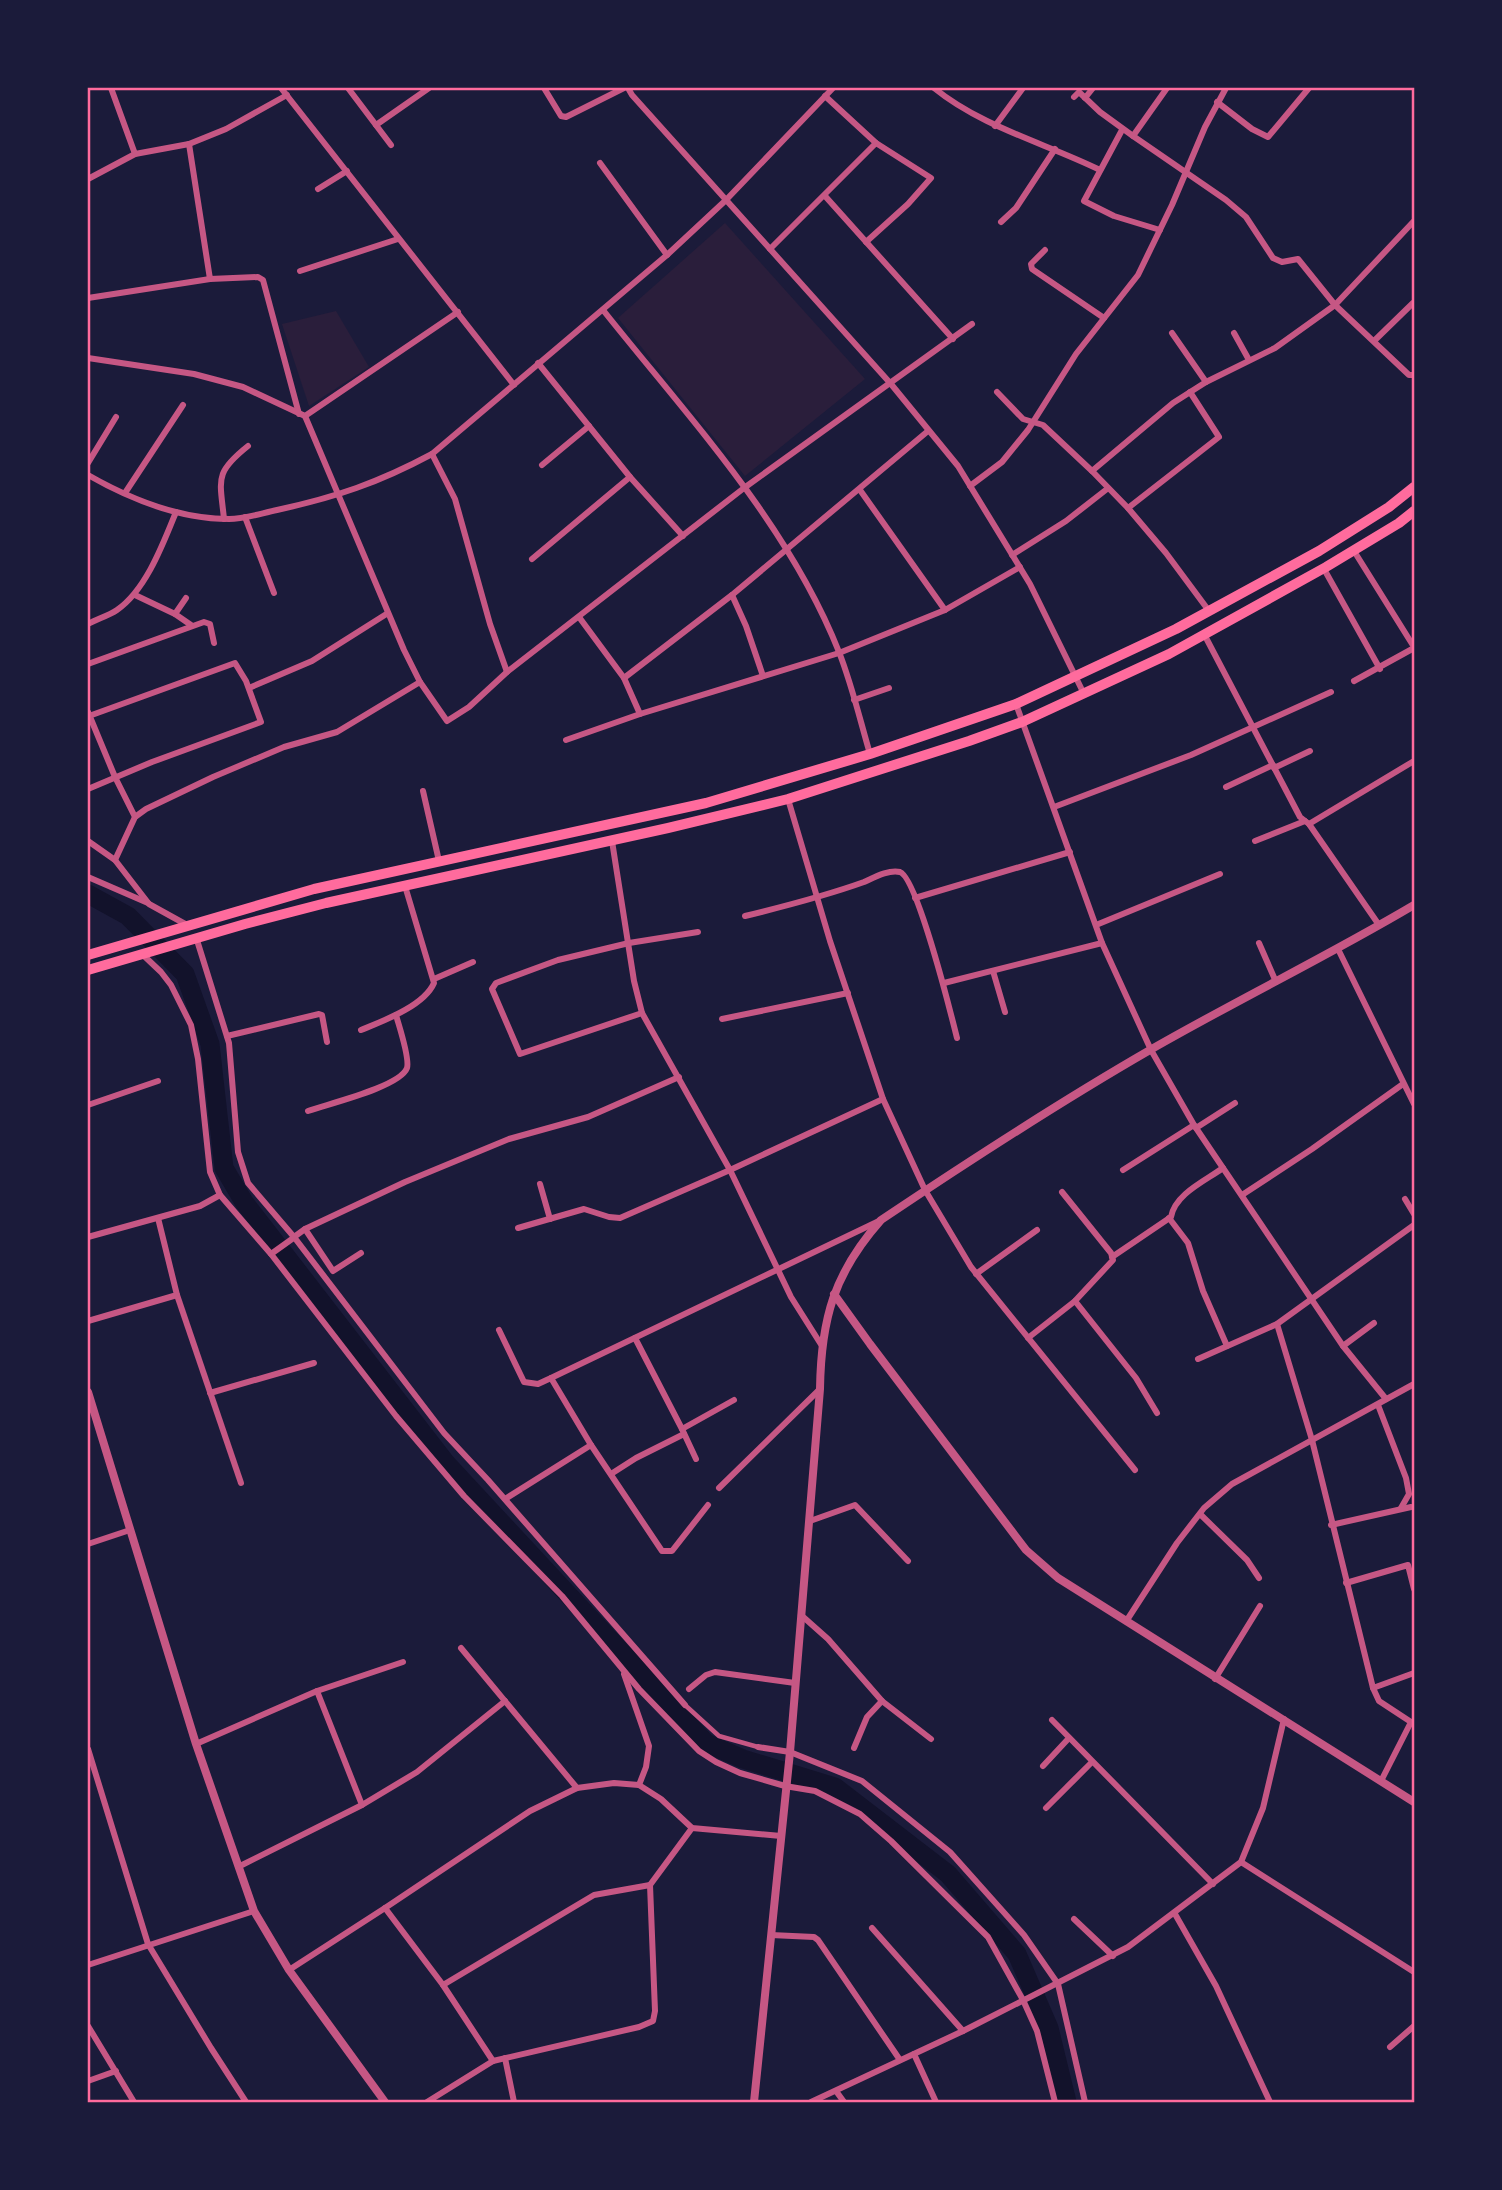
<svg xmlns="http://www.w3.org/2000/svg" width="1502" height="2190" viewBox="0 0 1502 2190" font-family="'DejaVu Sans',sans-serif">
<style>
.green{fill:#2a1e3b}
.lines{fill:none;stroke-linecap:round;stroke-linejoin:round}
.river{stroke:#12122b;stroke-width:19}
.pedestrian{stroke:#c65784;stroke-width:4.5}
.minor{stroke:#c65784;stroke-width:6}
.tertiary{stroke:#c65784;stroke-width:8}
.trunk{stroke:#ff6b9d;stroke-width:10}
.neatline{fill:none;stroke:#ff6b9d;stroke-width:2.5}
</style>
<rect width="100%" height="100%" fill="#1b1b3a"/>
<g class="green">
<polygon points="725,223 865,379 745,476 618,318"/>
<polygon points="336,311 369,367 309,406 282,324"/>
</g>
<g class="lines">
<polyline class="river" points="88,894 128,916 185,974 210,1044 224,1168 244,1202 446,1463 706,1743 743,1759 835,1787 948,1874 1017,1954 1049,2028 1067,2102"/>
<polyline class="pedestrian" points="685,1705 719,1736 758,1747"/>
<g class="minor">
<polyline points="111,88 135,154"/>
<polyline points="281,88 514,385"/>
<polyline points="348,88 391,145"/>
<polyline points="544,88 561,116 566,117 624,88"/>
<polyline points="628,88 632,95 891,384 958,466 1030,584 1084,694"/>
<path d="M934,88C982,127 1045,143 1100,170"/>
<polyline points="1167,88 1133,136 1226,200 1246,217 1273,258 1282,262 1298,259 1335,305 1409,375 1414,375"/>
<polyline points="1074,97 1079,92 1100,112 1133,136"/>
<polyline points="1085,98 1093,88"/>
<polyline points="1217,102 1252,129 1268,137 1309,88"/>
<polyline points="376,125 429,88"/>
<polyline points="995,126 1023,88"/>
<polyline points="1122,130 1084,201 1114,216 1160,230"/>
<polyline points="189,144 210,279 258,277 263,280 299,414"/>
<polyline points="600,163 667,255"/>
<polyline points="88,179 135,154 189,144 226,129 287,95"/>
<polyline points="318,189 347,171"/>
<polyline points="825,196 953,339"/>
<polyline points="1001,222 1016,208 1055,149"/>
<polyline points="866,242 908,204 931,178 876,143"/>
<polyline points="770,249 876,143 825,96"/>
<polyline points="1045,250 1031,264 1032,269 1104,318"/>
<polyline points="300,271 398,239"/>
<polyline points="88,298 210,279"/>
<path d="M603,310C688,417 788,523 839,652C852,685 860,720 870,754"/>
<polyline points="1172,333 1206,382"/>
<polyline points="1234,333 1249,360"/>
<polyline points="1374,341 1413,303"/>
<polyline points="88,358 194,374 243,387 305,416 458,312"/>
<polyline points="538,363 630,477 683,536"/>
<polyline points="997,392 1023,419 1043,425 1092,471"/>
<polyline points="305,416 404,650 420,682 447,721 469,707 507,672 744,488 972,324"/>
<polyline points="432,454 455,499 490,624 507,672"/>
<polyline points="88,463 116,417"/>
<polyline points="542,465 589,426"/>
<path d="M88,475C130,499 180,519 229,519C245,519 262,513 277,510C336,497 378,483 432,454L667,255L726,200L833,88"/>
<polyline points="970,486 1002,462 1028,430 1076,354 1138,275 1172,205 1205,127 1226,88"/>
<polyline points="860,490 945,610"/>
<polyline points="125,493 183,405"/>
<polyline points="1128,508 1219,437 1190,392"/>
<polyline points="245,517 274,593"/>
<path d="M224,519C220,479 214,473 248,446"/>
<polyline points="1354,551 1414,647"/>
<polyline points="1012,555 1066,521 1107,489"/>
<polyline points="532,559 630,477"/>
<polyline points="1324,569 1380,669"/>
<polyline points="135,595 175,614 191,625"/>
<polyline points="732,595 746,626 763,676"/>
<polyline points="1209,611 1166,553 1128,508 1092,471 1173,403 1206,382 1275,348 1335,305 1414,221"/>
<polyline points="175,614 186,598"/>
<polyline points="579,617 624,678 640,714"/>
<path d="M88,624C97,619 108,616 117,610C146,590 163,544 176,512"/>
<polyline points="1204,634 1300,817 1309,824 1379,925"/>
<polyline points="88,664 204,622 210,624 214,643"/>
<polyline points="624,678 732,595 928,431"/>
<polyline points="1354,681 1414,648"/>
<polyline points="249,688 312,661 388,613"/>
<polyline points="854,700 889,688"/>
<polyline points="1016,704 1102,943 1151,1050 1194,1125 1343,1346 1386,1399"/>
<polyline points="88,712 115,777 135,817"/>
<polyline points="566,740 640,714 839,653 945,610 1020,567"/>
<polyline points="1274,768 1310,751"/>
<polyline points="1226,787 1273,765"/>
<polyline points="88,789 152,762 261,722 246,681 235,663 89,716"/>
<polyline points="423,791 439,861"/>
<polyline points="788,799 830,941 883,1099 925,1190 971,1267 1135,1470"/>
<polyline points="1054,807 1191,755 1331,692"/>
<polyline points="1309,824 1414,761"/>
<polyline points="88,841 115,860 149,904 187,925"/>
<polyline points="612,841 634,981 642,1013 730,1170 791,1297 822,1346"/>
<polyline points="1255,841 1305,821"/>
<polyline points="115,860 135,817 146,809 213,777 284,747 337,732 420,682"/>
<polyline points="88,877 148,903"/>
<polyline points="915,898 1070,852"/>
<path d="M745,916C786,906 825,896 864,882C873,878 889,869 900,872C917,878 951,1014 957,1038"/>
<polyline points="1096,925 1220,874"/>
<polyline points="196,937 229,1043 238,1152 248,1183 294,1237 444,1433 488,1480 685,1705"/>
<polyline points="1259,943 1276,982"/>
<polyline points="1338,949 1414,1104"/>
<polyline points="142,954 161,972 171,985 191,1025 198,1059 210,1172 220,1195 271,1254 396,1416 464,1496 562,1596 639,1689 699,1751 716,1762 740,1773 785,1786 815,1791 860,1814 891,1841 988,1937 1023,2000 1037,2031 1055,2102"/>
<polyline points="993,971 1005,1012"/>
<polyline points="434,979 473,962"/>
<polyline points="944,983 1102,943"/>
<polyline points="642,1013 520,1054 492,989 496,983 558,960 629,943 698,932"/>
<polyline points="722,1019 848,993"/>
<path d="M361,1030C383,1021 424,1006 434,983L405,886"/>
<polyline points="227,1036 319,1014 322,1015 327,1042"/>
<polyline points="88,1105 158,1081"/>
<path d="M308,1111C327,1104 400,1087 407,1068C410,1058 399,1026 396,1015"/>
<polyline points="1196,1128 1235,1103"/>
<polyline points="1123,1170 1194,1125"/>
<polyline points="540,1184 550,1219"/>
<polyline points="1242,1195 1312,1149 1403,1084"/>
<polyline points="1405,1199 1414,1214"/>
<polyline points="1169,1218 1188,1243 1203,1291 1227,1346"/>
<polyline points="518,1228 584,1209 609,1217 620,1218 730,1170 883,1099"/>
<polyline points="305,1229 333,1271 361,1253"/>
<polyline points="88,1237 200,1206 220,1195"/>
<polyline points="294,1237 305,1229 405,1182 509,1139 588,1117 679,1077"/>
<polyline points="271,1254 292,1239"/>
<path d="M1112,1257L1171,1217C1175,1194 1205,1181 1223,1168"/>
<polyline points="976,1274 1037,1230"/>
<polyline points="177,1295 241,1483"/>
<polyline points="1075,1301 1136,1378 1157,1413"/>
<polyline points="88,1321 177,1295 158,1218"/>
<polyline points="1277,1324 1312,1440 1373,1688 1414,1673"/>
<polyline points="499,1330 524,1382 538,1384 551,1378"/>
<polyline points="635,1338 682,1429"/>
<polyline points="1028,1338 1075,1301 1113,1260 1111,1253 1062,1192"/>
<polyline points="1343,1346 1374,1323"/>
<polyline points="1198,1359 1277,1324 1414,1225"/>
<polyline points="210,1393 314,1363"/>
<polyline points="1378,1405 1406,1478 1409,1494 1401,1508"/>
<polyline points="696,1459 682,1429 734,1400"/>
<polyline points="611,1474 636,1458 684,1434"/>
<polyline points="719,1488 820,1389"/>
<polyline points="505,1499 591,1445"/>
<polyline points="708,1505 672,1551 662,1551 591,1445 551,1378 879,1221"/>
<polyline points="1200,1514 1247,1560 1259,1578"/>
<polyline points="810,1521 855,1505 908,1561"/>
<polyline points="1331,1525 1411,1507"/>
<polyline points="88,1544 130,1530"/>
<polyline points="1346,1583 1408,1565 1414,1589"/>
<polyline points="801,1615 828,1639 882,1701 931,1739"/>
<polyline points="1127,1620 1177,1543 1204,1508 1232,1484 1414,1384"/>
<polyline points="461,1648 577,1788"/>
<polyline points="624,1674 649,1746 646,1767 639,1785"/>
<polyline points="1215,1679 1260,1606"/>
<polyline points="1373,1688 1379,1701 1411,1722 1381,1781"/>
<polyline points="689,1689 706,1675 715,1672 795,1683"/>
<polyline points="317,1691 362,1805"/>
<polyline points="1052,1720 1213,1884"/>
<polyline points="196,1744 317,1691 403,1662"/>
<polyline points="758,1747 790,1752 862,1781 950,1852 1024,1935 1058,1984 1085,2102"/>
<polyline points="854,1748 867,1717 882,1701"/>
<polyline points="88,1749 148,1944 211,2048 246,2102"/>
<polyline points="1043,1766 1069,1738"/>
<polyline points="1046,1808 1092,1762"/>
<polyline points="1241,1862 1414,1972"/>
<polyline points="238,1867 362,1805 417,1772 505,1701"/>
<polyline points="385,1908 443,1985 594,1895 650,1885 692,1828"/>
<polyline points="1175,1914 1216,1986 1270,2102"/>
<polyline points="1074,1919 1113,1956"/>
<polyline points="872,1928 963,2031"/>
<polyline points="771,1935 814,1937 818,1940 900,2060"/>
<polyline points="88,1965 254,1911"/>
<polyline points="289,1970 385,1908 530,1811 577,1788 614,1783 639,1785 661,1799 692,1828 781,1836"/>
<polyline points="443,1985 493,2061"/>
<polyline points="88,2026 134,2102"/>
<polyline points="1390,2047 1414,2026"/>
<polyline points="914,2054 936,2102"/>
<polyline points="505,2058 514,2102"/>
<polyline points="88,2081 116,2071"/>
<polyline points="836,2091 844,2102"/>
<polyline points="427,2102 493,2061 639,2027 653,2021 655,2011 650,1885"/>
<polyline points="811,2102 963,2031 1128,1947 1241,1862 1263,1808 1284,1719"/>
</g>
<g class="tertiary">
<polyline points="834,1294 870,1344 1026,1550 1058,1578 1414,1802"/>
<polyline points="88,1392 196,1744 254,1911 289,1970 385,2102"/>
<path d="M754,2102L790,1752L820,1389C821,1319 834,1273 881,1220C969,1161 1058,1103 1150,1050C1237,1000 1328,956 1414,905"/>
</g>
<g class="trunk">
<polyline points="88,955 314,889 706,803 870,754 1016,704 1176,629 1319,551 1389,507 1414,487"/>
<polyline points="88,970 245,924 326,903 668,828 788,799 969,741 1022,722 1169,654 1326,567 1399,523 1414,511"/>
</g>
</g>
<rect width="1502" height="2190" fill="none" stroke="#1b1b3a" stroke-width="178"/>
<rect x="89" y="89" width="1324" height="2012" class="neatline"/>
</svg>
